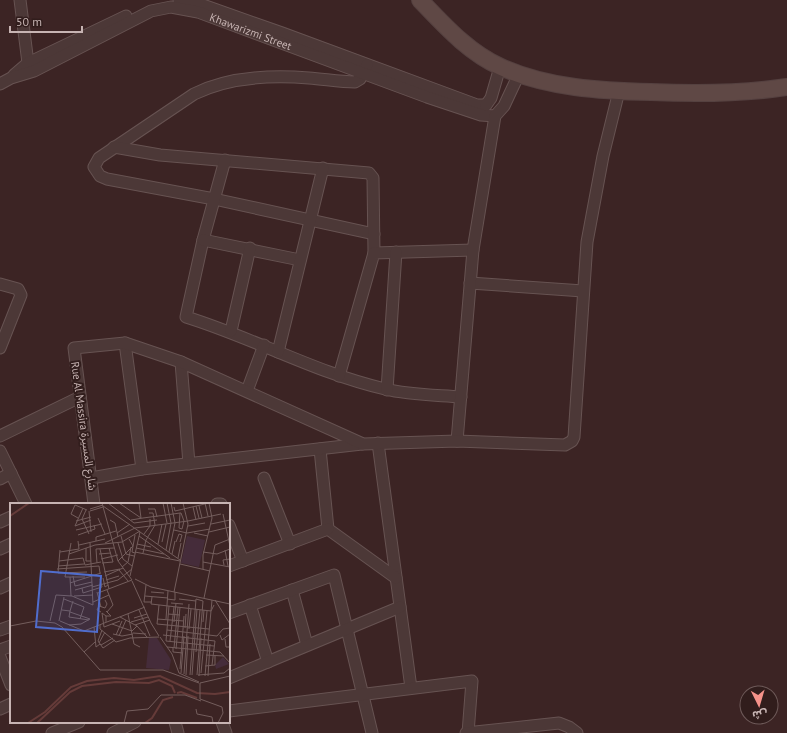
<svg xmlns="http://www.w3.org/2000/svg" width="787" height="733" viewBox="0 0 787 733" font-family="'PT Sans','Noto Sans Arabic',sans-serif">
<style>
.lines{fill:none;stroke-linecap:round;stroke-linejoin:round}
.street-casing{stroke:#675352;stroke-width:13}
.secondary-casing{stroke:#554140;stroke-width:18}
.street{stroke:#4c3837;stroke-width:11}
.secondary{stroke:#5f4845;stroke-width:16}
.labels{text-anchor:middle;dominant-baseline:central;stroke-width:4;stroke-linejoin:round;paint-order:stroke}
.street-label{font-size:11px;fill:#c7b4b3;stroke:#311d1c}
.inset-river{fill:none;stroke:#653b39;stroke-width:2}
.inset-road{fill:none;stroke:#745e5d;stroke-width:1}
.view{fill:#506dcd;fill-opacity:0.15;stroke:#506dcd;stroke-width:2}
.inset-edge{fill:none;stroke:#c7b4b3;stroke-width:2}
</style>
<rect width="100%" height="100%" fill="#3c2424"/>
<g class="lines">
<defs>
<g id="street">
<polyline points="20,0 28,63 32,68"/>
<polyline points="179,0 200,4 282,33 477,105 486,105"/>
<path d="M367,65L360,79L355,82C340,82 324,79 309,78C271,75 228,77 194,94L99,158L94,167L100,176L107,179L214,199L374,234"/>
<polyline points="14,75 28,63 126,16"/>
<path id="s1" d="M0,84L11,78L34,71L151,11L171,7L198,12L427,97L481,115L495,116"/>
<polyline points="486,105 491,98 500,67"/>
<polyline points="114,147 160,155 369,173 373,178 374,253"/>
<path d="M225,160L203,240L186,317C254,338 316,373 385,389C409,395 436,395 461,397"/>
<polyline points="203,240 300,260"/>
<polyline points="470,283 583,291"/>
<polyline points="0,284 18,289 21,295 0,348"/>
<polyline points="231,331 250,248"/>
<polyline points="125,343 142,469"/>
<polyline points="278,352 323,168"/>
<polyline points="181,362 189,464"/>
<polyline points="339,376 374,253 473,250"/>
<polyline points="387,390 396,252"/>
<polyline points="247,391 264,345"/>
<polyline points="0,436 80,397"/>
<polyline points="457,441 473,250 495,116 504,106 519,74"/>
<polyline points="378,443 411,688"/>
<polyline points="320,449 328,529 396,578"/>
<polyline points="0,451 26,504"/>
<polyline points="91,478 142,469 362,444"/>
<polyline points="264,478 290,544"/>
<polyline points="0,479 11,473"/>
<polyline points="94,504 74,348 125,343 181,362 363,444 457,441 565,445 572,441 574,437 587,242 603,156 619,91"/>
<polyline points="217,504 221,504"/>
<polyline points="0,522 11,517"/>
<polyline points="229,525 243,561"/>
<polyline points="0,549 11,544"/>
<polyline points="229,566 328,529"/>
<polyline points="0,588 11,583"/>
<polyline points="292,590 307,645"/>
<polyline points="250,605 268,662"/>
<polyline points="229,613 334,575 372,733"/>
<polyline points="0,630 11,626"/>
<polyline points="0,650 11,646"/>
<polyline points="0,657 11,685"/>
<polyline points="229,678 400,607"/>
<polyline points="0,709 11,704"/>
<polyline points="229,711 472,681 468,733"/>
<polyline points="175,722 178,733"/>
<polyline points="222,722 226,733"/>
<polyline points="52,733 79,722"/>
<polyline points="113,733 135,722"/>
<polyline points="466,733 559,723 569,727 577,733"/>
</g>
<path id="secondary" d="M420,0C444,25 469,53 501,67C547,88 602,91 651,92C697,94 741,94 787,87"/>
</defs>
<use href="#street" class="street-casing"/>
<use href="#secondary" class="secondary-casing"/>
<use href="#street" class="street"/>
<use href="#secondary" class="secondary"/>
</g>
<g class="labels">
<g class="street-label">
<text stroke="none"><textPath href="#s1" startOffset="272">Khawarizmi Street</textPath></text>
<text transform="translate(84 426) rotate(82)">Rue Al Massira شارع المسيرة</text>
</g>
</g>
<g transform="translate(10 503)">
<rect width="220" height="220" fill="#3c2424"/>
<path d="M177,33L195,37L189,64L171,60ZM139,135H147L161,157L159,167L136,165ZM213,154L219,161L206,166L205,162Z" fill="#452c3a"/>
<path class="inset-river" d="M0,13L19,0M167,190L171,189L187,195M18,220L35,209L61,184L77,178L104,175L124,177L150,173L187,190L205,191L220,189M27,220L60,189L72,183L106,179L139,180L149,177L162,183L165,190M135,220L142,215L153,197L163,194"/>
<path class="inset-road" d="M92,0L108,58L122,77M98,0L124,20L147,17M109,0L131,15M129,0L131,15M153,0L157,20M195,0L198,13M93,3L170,57M186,3L189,15M189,3L192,15M164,4L165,8L199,0M183,4L186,17M73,5L65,23L81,17M80,6L93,2M138,6H145L147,14M76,7L72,16L79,31M79,8L81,29M80,8L93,4M213,11L220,43M68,15L61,11L65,2L77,7M88,15L95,31M100,17L105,20L108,34M121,17L133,15L163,11L170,10H171L174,18L172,26L169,25L170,10M66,18L81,14M201,21L220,17M178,23L195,20M66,27L92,21M164,27L177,30L200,26M199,29L220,24M107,30L120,21M184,30L198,33M134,31L140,23V16M68,32L85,26L84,22M111,33L116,51L124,53M129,33L160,55M86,38V34L106,28M152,39L156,21M166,39L169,31L172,32L170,39M61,40L55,74H75M95,40L125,25L178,18L211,11M108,40L113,56L122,63M127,41L141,44M148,41L152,21M69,42L95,36M76,45V58H81M126,45L154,51M86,46L104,45M86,46L87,60M90,46L99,86M50,47L48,70L77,69M156,47L161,20L157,0M215,47L218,63M50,49L69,46L68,38M125,49L170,58M159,49L165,20L161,0M193,49L207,51L220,46M125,50L122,49L125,32M133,50L136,37L145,22L143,10H139M59,51L85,42L112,39L130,28M89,51L101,50M162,51L165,38M168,55L171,40M91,56L108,52M49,58L73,55L75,62L91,59M108,58L123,43L119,36M193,59L220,64M92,60L103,59L99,45M170,61L200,68M214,62L213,57L220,56M48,63L74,61M112,64L118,59L121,44M47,66L89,63L90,70M193,66V52L202,15L199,0M109,67L118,78M94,69L110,66M63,73L65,83L82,79M95,73L113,65M120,73L130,29M60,74L61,93M93,75L95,84L98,82M125,76L141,84L220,101M96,77L109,73M122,78L141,120L149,133M60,80L91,70M136,82L134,99H142M82,84L108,77L122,66M72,85L73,90L92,84L90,76M65,87L83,82M87,89L91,104M141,89L154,90M164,89L178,21L173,0M88,90L122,77M64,93L83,92M135,93L158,95M142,94L141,101L201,108L204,102M194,95L205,42L220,36M54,96L74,104L70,116M157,96L165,97V89M169,96L186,98M186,96L193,98L187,172M205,97L220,121M83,99L99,92M161,100L173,101M149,102L147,121L199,126M159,103L156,138L204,143M52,107L60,108L63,98M129,107L140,133M60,108L59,114L79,117M96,108L101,113H96M91,109L87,107L89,103L95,105L97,101L95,97M97,109L103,102L97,87M118,111L124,141L130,144M158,111L170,112M110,114L127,123L137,134M124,115L137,111M147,116L174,118M156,116L158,88M40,118L46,92L62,93L83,102L80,40M49,118L54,94M50,118L74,128L135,104M96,119V113L92,110L94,124L110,118M121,119L138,114M164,119L166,100M193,119L194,107M102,121L122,128L127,123M59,122L71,121L80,116L60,109M90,122V126L106,139L120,135L149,134M125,122L140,117M0,123L26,118L45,120L52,124L90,167H153L189,180M84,124L86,144L90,141M175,125L176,111M179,126L181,106M92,127L88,138L93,145L105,137M157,127L207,133L213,126L220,125M123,130L136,131M103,131L112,133L123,131M106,132L112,118M153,132L205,138L202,162M210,132L212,137L220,131M109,133L116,117M150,134L162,151L169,170L189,179M215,136L216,144H220M160,138L164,104M89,140L95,129M91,142L103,135M157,144L210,149L220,160M163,145V149L173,150M164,145L168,104M166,146L170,104M74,149L85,139M186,149L190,107M196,152L214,153M195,163L205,162V153M170,166L174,113M171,170L174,133M191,170L197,108M174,171L179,101M176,172L178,133M180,172L186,96M182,172L187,106M188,172L214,170L220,165M189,173L191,135M195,173L202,97M198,173L200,141M190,180L220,173M190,180V196L212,204L213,210L208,220M186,206L187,211L202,214L203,220M114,220L117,208L138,206L151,192H175L191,198"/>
<path class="view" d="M31,68L91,73L87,129L26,124Z"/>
<rect width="220" height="220" class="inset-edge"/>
</g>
<g transform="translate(759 705) rotate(175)"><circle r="19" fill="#311d1c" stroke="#6d5958"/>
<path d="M0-3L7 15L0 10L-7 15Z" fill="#f5928a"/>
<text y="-6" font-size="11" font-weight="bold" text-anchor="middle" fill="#c7b4b3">ش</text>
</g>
<path d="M10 26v6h72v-6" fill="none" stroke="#c7b4b3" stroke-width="2"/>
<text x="16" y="26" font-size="12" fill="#c7b4b3" stroke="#311d1c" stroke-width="3" paint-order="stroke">50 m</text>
</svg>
